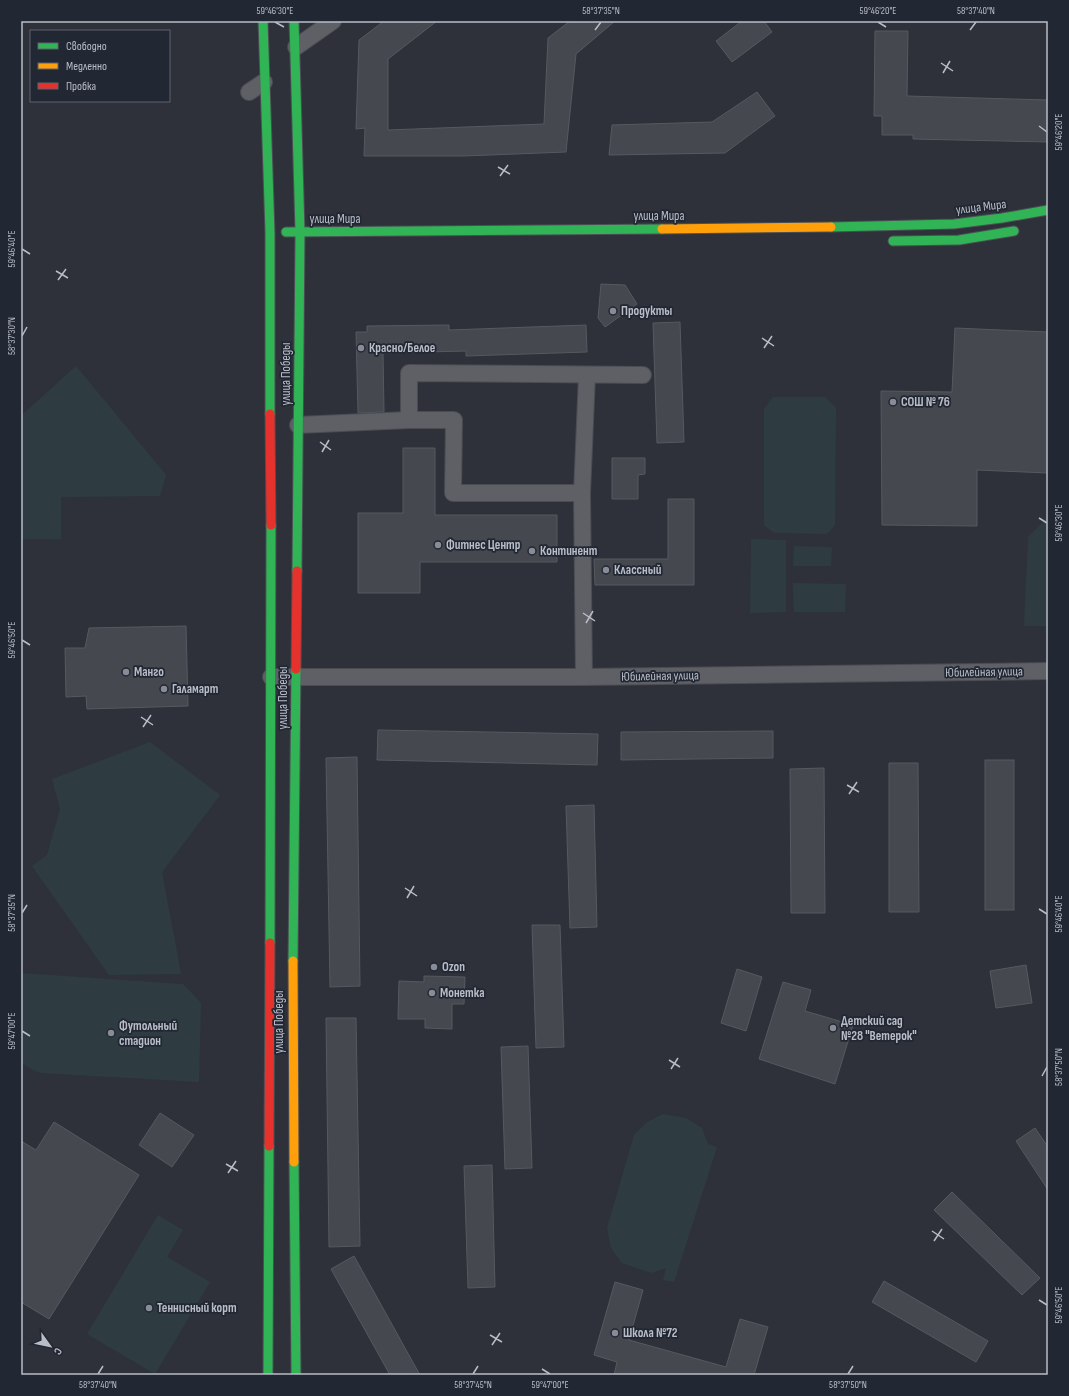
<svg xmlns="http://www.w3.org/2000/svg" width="1069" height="1396" viewBox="0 0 1069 1396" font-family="'Sofia Sans Condensed',sans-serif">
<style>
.green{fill:#2e3c41}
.building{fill:#45484e;stroke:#565960}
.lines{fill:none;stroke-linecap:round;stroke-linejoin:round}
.street-casing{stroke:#4a4c52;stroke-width:18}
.fast-casing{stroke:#4b4e55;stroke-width:11}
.slow-casing{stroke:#4b4e55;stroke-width:11}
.jam-casing{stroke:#4b4e55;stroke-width:11}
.street{stroke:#5e6066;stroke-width:16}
.fast{stroke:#30b455;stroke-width:9}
.slow{stroke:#ff9f0a;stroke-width:9}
.jam{stroke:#e5322d;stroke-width:9}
.ticks{fill:none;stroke:#b9bdc8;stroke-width:1.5}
.poi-dot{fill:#888c96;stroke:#212733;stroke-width:1.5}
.labels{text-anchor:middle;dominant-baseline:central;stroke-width:3.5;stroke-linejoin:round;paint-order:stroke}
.street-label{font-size:13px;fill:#b9bdc8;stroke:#212733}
.poi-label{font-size:13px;font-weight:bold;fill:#b9bdc8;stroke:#212733;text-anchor:start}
.neatline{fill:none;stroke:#b9bdc8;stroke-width:1.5}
.ticks-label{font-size:10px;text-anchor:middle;fill:#b9bdc8}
</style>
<rect width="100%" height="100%" fill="#2e3139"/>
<g class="green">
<polygon points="76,366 166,475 160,496 61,497 61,539 21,539 21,416"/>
<polygon points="773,397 825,397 836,408 835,525 827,534 774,533 764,525 764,409"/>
<polygon points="1048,517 1048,626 1024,626 1028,537"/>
<polygon points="751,539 786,540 786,612 750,613"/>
<polygon points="794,546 832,547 831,566 793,566"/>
<polygon points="793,583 846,584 845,612 794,612"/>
<polygon points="150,742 220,795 162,872 181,974 109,975 32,866 47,855 60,809 52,779"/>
<polygon points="21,973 183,984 201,1003 199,1082 42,1073 33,1070 21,1063"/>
<polygon points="663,1114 686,1118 702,1128 708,1144 717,1147 674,1282 663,1280 666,1268 651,1273 622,1263 611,1248 607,1228 634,1135 647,1122"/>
<polygon points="158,1215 183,1230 167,1257 210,1282 155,1374 87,1334"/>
</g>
<g class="building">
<polygon points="384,21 437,21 388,59 388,130 544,124 548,38 570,21 615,21 576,54 566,152 464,156 364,156 365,128 356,129 359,40"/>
<polygon points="742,21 764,21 772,32 732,62 716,41"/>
<polygon points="875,31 908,31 907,96 1048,100 1048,142 913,139 913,135 882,135 882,116 874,116"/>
<polygon points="757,92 775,116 725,153 609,155 612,125 712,122"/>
<polygon points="601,284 625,285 637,304 605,327 598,318"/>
<polygon points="680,322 684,442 657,443 653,323"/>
<polygon points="449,325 449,330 586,325 587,352 466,356 466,351 383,353 384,412 358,413 356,332 367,332 367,326"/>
<polygon points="955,328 1048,332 1048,473 977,470 977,526 882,525 881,391 952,392"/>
<polygon points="403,448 435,448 435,515 557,515 557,562 420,562 420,593 358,593 358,513 403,513"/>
<polygon points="612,458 645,458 645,474 638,475 638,499 612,499"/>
<polygon points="668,499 694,499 694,585 595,585 594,559 668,559"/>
<polygon points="186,626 188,706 87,709 86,696 66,697 65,648 85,648 89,628"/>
<polygon points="378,730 598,734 597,765 377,760"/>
<polygon points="773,731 773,758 621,760 621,732"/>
<polygon points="357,757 360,986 330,987 326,758"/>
<rect x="985" y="760" width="29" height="150"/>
<polygon points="889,763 918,763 919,912 889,912"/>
<polygon points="824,768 825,913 791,913 790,769"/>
<polygon points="594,805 597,927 570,928 566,806"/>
<polygon points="532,925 560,925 564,1047 536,1048"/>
<polygon points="1026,965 1032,1003 996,1008 990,971"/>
<polygon points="737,969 762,977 746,1031 721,1023"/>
<polygon points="424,976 465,977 464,1004 452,1004 452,1029 425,1028 425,1019 398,1019 399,981 424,982"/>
<polygon points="783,982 811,990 805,1011 853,1025 835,1084 759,1059"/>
<polygon points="326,1018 356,1018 360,1246 329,1247"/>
<polygon points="528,1046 532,1168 505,1169 501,1047"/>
<polygon points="160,1113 194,1135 172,1167 139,1145"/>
<polygon points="54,1122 139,1175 49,1319 21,1302 21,1141 36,1150"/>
<polygon points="1035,1128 1048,1147 1048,1190 1016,1141"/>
<polygon points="492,1165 495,1287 468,1288 464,1166"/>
<polygon points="952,1192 1040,1278 1022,1295 934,1210"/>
<polygon points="354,1256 420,1375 390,1375 331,1269"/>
<polygon points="884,1281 988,1341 976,1362 872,1302"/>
<polygon points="615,1282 643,1290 629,1340 726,1367 740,1319 768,1327 754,1375 614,1375 617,1362 594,1355"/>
</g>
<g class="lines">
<defs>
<g id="street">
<polyline points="296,47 333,21"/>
<polyline points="249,92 264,82"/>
<polyline points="298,425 409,420"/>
<polyline points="582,493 453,493 454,420 409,420 409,373 643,375"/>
<polyline points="271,677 584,677 1048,671"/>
<polyline points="584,677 582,493 587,375"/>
</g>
<g id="fast">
<polyline points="263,21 270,233 270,414"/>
<polyline points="294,21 300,232 297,571"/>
<polyline points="831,227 954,224 1002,218 1048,210"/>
<polyline points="286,232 662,229"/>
<polyline points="893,241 959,240 1014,231"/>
<polyline points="270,943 271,525"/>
<polyline points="293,961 296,669"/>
<polyline points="294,1162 296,1375"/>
<polyline points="268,1375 269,1146"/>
</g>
<g id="slow">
<polyline points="662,229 831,227"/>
<polyline points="293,961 294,1162"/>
</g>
<g id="jam">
<polyline points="270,414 271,525"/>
<polyline points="296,669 297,571"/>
<polyline points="269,1146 270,943"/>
</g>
</defs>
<use href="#street" class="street-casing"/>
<use href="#fast" class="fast-casing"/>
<use href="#slow" class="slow-casing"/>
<use href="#jam" class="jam-casing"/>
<use href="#street" class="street"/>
<use href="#fast" class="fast"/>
<use href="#slow" class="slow"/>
<use href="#jam" class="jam"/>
</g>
<path class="ticks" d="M275,22L284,27M878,22L886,27M595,30L601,22M970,30L976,22M941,63L953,71M943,73L950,61M1039,126L1047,132M498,167L510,174M500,176L508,165M22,249L30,254M56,271L68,278M58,280L66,269M22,336L27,327M762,338L774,346M764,348L772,336M320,442L331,450M322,452L329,440M1039,518L1047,523M583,613L595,621M586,623L593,611M22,640L30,645M141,717L153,725M143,727L151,715M847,785L859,792M849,794L857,782M405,888L417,896M407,898L414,886M1039,909L1047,914M22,913L27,905M22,1031L30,1036M669,1060L680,1067M671,1069L678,1058M1042,1076L1047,1067M226,1164L238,1171M228,1173L236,1161M932,1231L944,1239M934,1241L942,1229M1039,1300L1047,1305M490,1335L502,1342M492,1345L500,1333M542,1369L550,1374M98,1374L103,1366M473,1374L478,1366M848,1374L853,1366"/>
<g class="poi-dot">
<circle cx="613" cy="311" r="4"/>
<circle cx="361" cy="348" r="4"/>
<circle cx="893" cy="402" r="4"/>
<circle cx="438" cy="545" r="4"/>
<circle cx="532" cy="551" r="4"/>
<circle cx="606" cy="570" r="4"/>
<circle cx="126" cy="672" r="4"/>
<circle cx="164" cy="689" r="4"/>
<circle cx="434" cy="967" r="4"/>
<circle cx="432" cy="993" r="4"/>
<circle cx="833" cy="1028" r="4"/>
<circle cx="111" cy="1033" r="4"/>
<circle cx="149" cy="1308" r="4"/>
<circle cx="615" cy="1333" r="4"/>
</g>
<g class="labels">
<g class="street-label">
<text transform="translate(981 207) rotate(-7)">улица Мира</text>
<text x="659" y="216">улица Мира</text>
<text x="335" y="219">улица Мира</text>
<text transform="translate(286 374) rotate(-90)">улица Победы</text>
<text transform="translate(984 672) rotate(-1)">Юбилейная улица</text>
<text transform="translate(660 676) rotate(-1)">Юбилейная улица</text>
<text transform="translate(283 698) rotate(-90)">улица Победы</text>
<text transform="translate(279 1022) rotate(-90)">улица Победы</text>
</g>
<g class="poi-label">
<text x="621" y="311">Продукты</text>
<text x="369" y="348">Красно/Белое</text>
<text x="901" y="402">СОШ № 76</text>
<text x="446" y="545">Фитнес Центр</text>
<text x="540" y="551">Континент</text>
<text x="614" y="570">Классный</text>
<text x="134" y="672">Манго</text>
<text x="172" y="689">Галамарт</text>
<text x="442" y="967">Ozon</text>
<text x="440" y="993">Монетка</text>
<text x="841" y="1021">Детский сад<tspan x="841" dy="15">№28 "Ветерок"</tspan></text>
<text x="119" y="1026">Футольный<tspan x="119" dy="15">стадион</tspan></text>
<text x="157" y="1308">Теннисный корт</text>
<text x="623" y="1333">Школа №72</text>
</g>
</g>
<rect width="1069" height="1396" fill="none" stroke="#212733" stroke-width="44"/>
<rect x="30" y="30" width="140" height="72" fill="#212733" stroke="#5e636f"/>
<rect x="38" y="43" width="20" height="6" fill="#30b455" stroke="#5e636f"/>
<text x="66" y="50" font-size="12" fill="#b9bdc8">Свободно</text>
<rect x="38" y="63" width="20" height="6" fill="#ff9f0a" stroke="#5e636f"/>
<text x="66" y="70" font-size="12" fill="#b9bdc8">Медленно</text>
<rect x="38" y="83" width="20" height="6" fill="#e5322d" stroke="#5e636f"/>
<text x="66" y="90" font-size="12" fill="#b9bdc8">Пробка</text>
<g transform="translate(50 1346) rotate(123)" stroke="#212733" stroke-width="3" paint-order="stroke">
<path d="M0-3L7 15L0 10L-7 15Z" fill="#b9bdc8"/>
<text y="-6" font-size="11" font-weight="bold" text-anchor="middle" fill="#b9bdc8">С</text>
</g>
<rect x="22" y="22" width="1025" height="1352" class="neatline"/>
<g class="ticks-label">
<text x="275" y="14">59°46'30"E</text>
<text x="601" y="14">58°37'35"N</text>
<text x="878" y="14">59°46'20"E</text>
<text x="976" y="14">58°37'40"N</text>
<text transform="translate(1058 132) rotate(-90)" y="4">59°46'20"E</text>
<text transform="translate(11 249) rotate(-90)" y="4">59°46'40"E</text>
<text transform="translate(11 336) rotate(-90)" y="4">58°37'30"N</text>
<text transform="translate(1058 523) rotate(-90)" y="4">59°46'30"E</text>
<text transform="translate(11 640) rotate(-90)" y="4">59°46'50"E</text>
<text transform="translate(11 913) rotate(-90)" y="4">58°37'35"N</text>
<text transform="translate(1058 914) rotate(-90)" y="4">59°46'40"E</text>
<text transform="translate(11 1031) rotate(-90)" y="4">59°47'00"E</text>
<text transform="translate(1058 1067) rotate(-90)" y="4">58°37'50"N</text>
<text transform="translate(1058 1305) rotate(-90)" y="4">59°46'50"E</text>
<text x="98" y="1388">58°37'40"N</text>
<text x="473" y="1388">58°37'45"N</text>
<text x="550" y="1388">59°47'00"E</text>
<text x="848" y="1388">58°37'50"N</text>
</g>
</svg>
